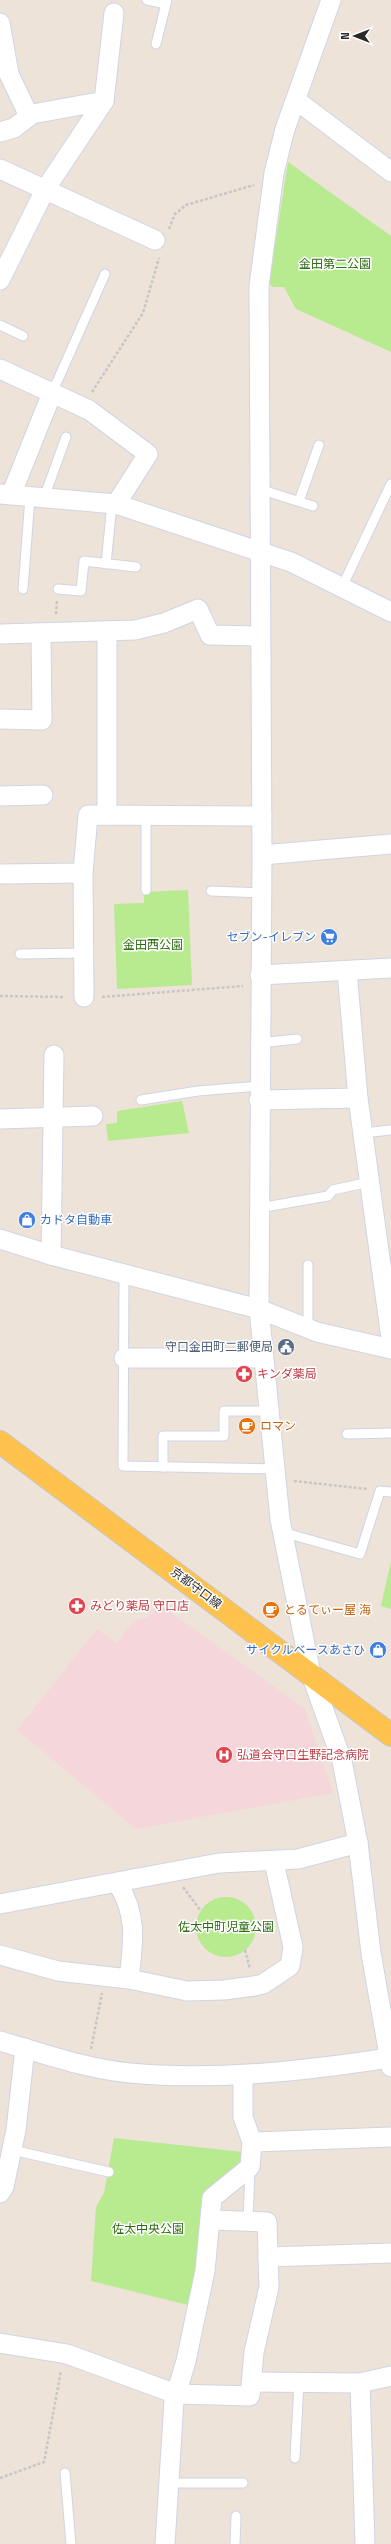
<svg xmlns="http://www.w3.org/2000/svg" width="391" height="2544" viewBox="0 0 391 2544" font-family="'Space Grotesk','Noto Sans JP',sans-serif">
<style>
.medical{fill:#f5d6da}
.green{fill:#b8ea90}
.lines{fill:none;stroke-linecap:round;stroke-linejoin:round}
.service-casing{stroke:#cfd5e4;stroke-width:11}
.minor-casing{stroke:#cfd5e4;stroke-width:21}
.primary-casing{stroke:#c7c7c7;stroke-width:24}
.path{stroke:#c7c7c7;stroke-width:2.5;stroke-dasharray:3 2;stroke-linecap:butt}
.service{stroke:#fff;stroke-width:9}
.minor{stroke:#fff;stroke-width:19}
.primary{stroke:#ffc34d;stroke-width:22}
.labels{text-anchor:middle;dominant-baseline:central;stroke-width:3;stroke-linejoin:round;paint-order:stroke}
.park-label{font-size:12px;fill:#2e6d12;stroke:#fff}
.shop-label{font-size:12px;fill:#366cbe;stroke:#fff;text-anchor:end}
.service-label{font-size:12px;fill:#4e5e75;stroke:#fff;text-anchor:end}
.health-label{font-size:12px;fill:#be3a42;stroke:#fff;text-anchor:start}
.food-label{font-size:12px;fill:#c56008;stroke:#fff;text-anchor:start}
.street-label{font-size:12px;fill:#292929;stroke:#fff}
</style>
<rect width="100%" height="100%" fill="#ede3d9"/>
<polygon class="medical" points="159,1604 304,1708 333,1793 136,1829 17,1730 97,1629 116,1643 134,1621 149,1617"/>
<g class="green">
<polygon points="288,162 391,236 391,352 296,309 284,287 273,287 269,284"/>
<polygon points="188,890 192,985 117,989 114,904 144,903 144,892"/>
<polygon points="182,1101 189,1133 108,1141 106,1124 117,1123 117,1111"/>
<polygon points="391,1561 391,1609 381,1606"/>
<circle cx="226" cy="1927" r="30"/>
<polygon points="114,2138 243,2152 244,2161 206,2198 192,2306 91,2281 96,2207 104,2193"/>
</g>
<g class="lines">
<defs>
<g id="service">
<polyline points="147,0 166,4"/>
<polyline points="156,44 167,0"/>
<polyline points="0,325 23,336"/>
<polyline points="52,393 105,274"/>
<polyline points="259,489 313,506"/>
<polyline points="44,498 66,437"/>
<polyline points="299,501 319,445"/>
<polyline points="106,564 112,504"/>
<polyline points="342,587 391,484"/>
<polyline points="23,589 30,497"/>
<polyline points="58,589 81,591 84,561 136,567"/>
<polyline points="146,890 146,816"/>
<polyline points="211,891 262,893"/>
<polyline points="20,954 84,953"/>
<polyline points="259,1043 297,1039"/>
<polyline points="141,1100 198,1091 259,1086"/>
<polyline points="363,1133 391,1130"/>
<polyline points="259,1208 328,1196 333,1190 369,1182"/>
<polyline points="308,1265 308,1328"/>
<polyline points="124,1274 123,1466 275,1469"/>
<polyline points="347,1434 391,1433"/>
<polyline points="163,1467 163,1436 224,1436 224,1411 269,1411"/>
<polyline points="282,1532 360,1554 380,1491 391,1492"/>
<polyline points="12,2150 109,2172"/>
<polyline points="248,2221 250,2168"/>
<polyline points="295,2458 299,2382"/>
<polyline points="65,2473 71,2544"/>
<polyline points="169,2483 243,2483"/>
<polyline points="235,2544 236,2516"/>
</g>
<g id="minor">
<polyline points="331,0 285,129 274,173 259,286 262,855 259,1309 280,1519 311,1674 342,1761 358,1843 371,1953 391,2067"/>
<polyline points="0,23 9,74 29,116"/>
<polyline points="296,100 391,172"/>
<polyline points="104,101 114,13"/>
<polyline points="0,132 14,128 32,114 104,101 46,188 0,280"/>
<polyline points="0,169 155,240"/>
<polyline points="0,369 89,410 148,454 116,504"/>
<polyline points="0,494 116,504 291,562 391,612"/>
<polyline points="11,495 52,393"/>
<polyline points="107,631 107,815"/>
<polyline points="0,634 135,630 164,623 198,609 210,635 260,636"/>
<polyline points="0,719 42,720 41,633"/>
<polyline points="0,796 43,795"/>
<polyline points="262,855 391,844"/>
<polyline points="0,874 83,873"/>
<polyline points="347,971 358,1098 391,1338"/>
<polyline points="260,975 391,968"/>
<polyline points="84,997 83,873 88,815 262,816"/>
<polyline points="259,1100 358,1098"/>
<polyline points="0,1119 93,1116"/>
<polyline points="0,1239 51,1255 259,1309 317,1332 391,1349"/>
<polyline points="51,1255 54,1055"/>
<polyline points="124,1358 263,1358"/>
<path d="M118,1884C138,1916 133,1943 129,1979"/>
<polyline points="0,1904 219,1863 298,1859 358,1843"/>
<polyline points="0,1955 58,1971 129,1979 187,1991 224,1990 254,1986 263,1984 290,1966 293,1947 274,1862"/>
<path d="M0,2041C42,2053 86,2069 130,2073C216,2081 304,2071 389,2058"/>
<polyline points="252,2142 391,2137"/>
<polyline points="0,2193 4,2187 16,2130 25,2048"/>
<polyline points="268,2257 391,2253"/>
<polyline points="0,2343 67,2354 176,2394 250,2396 254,2352 269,2287 267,2222 210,2220"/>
<polyline points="252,2382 360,2383 391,2376"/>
<polyline points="360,2383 365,2544"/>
<polyline points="165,2544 174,2401 186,2361 205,2271 212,2198 250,2167 252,2142 243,2117 243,2075"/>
</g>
<polyline id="primary" points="0,1442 391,1735"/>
</defs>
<use href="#service" class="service-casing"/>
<use href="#minor" class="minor-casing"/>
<use href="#primary" class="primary-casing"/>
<g class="path">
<polyline points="169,229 175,214 186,205 254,185"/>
<polyline points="92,392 143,313 159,258"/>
<polyline points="56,614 57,601"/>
<polyline points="0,996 65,997"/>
<polyline points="102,997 243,986"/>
<polyline points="294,1481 367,1489"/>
<polyline points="183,1887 201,1911"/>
<polyline points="245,1950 250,1969"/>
<polyline points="91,2049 102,1993"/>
<polyline points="0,2478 44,2462 61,2371"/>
</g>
<use href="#service" class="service"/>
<use href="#minor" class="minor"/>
<use href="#primary" class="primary"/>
</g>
<defs>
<symbol id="supermarket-disc" viewBox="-11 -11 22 22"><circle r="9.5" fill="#3f7fe0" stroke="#fff"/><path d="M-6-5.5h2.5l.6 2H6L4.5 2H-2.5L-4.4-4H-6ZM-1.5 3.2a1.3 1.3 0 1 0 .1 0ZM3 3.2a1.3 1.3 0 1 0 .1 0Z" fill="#fff"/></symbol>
<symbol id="shop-disc" viewBox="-11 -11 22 22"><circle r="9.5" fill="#3f7fe0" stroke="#fff"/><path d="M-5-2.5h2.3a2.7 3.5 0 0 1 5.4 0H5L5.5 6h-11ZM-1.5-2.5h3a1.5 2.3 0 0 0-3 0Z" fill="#fff"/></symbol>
<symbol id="civic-disc" viewBox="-11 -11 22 22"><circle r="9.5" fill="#5c6f8a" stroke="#fff"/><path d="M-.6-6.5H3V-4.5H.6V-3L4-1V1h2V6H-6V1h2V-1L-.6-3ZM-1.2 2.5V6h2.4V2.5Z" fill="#fff"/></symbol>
<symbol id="pharmacy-disc" viewBox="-11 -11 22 22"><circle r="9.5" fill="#e0444e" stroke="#fff"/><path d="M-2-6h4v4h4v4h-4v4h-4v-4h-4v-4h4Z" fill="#fff"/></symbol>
<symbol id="cafe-disc" viewBox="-11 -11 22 22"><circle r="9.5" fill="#e8710a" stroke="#fff"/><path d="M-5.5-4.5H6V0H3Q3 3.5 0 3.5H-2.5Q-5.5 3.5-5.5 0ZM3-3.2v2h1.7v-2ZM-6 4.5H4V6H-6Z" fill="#fff"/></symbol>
<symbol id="hospital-disc" viewBox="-11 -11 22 22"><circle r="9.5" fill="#e0444e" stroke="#fff"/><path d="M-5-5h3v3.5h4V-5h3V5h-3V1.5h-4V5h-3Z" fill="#fff"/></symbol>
</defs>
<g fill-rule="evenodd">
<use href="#supermarket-disc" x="319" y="927" width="20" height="20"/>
<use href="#shop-disc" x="17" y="1210" width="20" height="20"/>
<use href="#civic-disc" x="276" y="1337" width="20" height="20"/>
<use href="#pharmacy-disc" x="234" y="1364" width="20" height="20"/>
<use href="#cafe-disc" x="237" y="1416" width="20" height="20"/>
<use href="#pharmacy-disc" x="67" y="1596" width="20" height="20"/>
<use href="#cafe-disc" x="261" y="1600" width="20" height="20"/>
<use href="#shop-disc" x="368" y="1640" width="20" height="20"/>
<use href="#hospital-disc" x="214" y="1745" width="20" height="20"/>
</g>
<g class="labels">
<g class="park-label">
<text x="335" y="264">金田第二公園</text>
<text x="153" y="945">金田西公園</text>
<text x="226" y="1927">佐太中町児童公園</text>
<text x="148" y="2229">佐太中央公園</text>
</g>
<g class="shop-label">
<text x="316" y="937">セブン-イレブン</text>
<text x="40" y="1220" text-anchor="start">カドタ自動車</text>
<text x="365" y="1650">サイクルベースあさひ</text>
</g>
<g class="service-label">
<text x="273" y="1347">守口金田町二郵便局</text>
</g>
<g class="health-label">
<text x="257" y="1374">キンダ薬局</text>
<text x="90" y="1606">みどり薬局 守口店</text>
<text x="237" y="1755">弘道会守口生野記念病院</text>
</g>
<g class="food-label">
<text x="260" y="1426">ロマン</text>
<text x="284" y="1610">とるてぃー屋 海</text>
</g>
<g class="street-label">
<text transform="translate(196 1588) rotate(37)">京都守口線</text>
</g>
</g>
<g transform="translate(355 36) rotate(270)" stroke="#ffffff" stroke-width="3" paint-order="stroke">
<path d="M0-3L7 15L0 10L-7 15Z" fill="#292929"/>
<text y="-6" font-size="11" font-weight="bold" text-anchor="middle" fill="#292929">N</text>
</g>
</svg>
